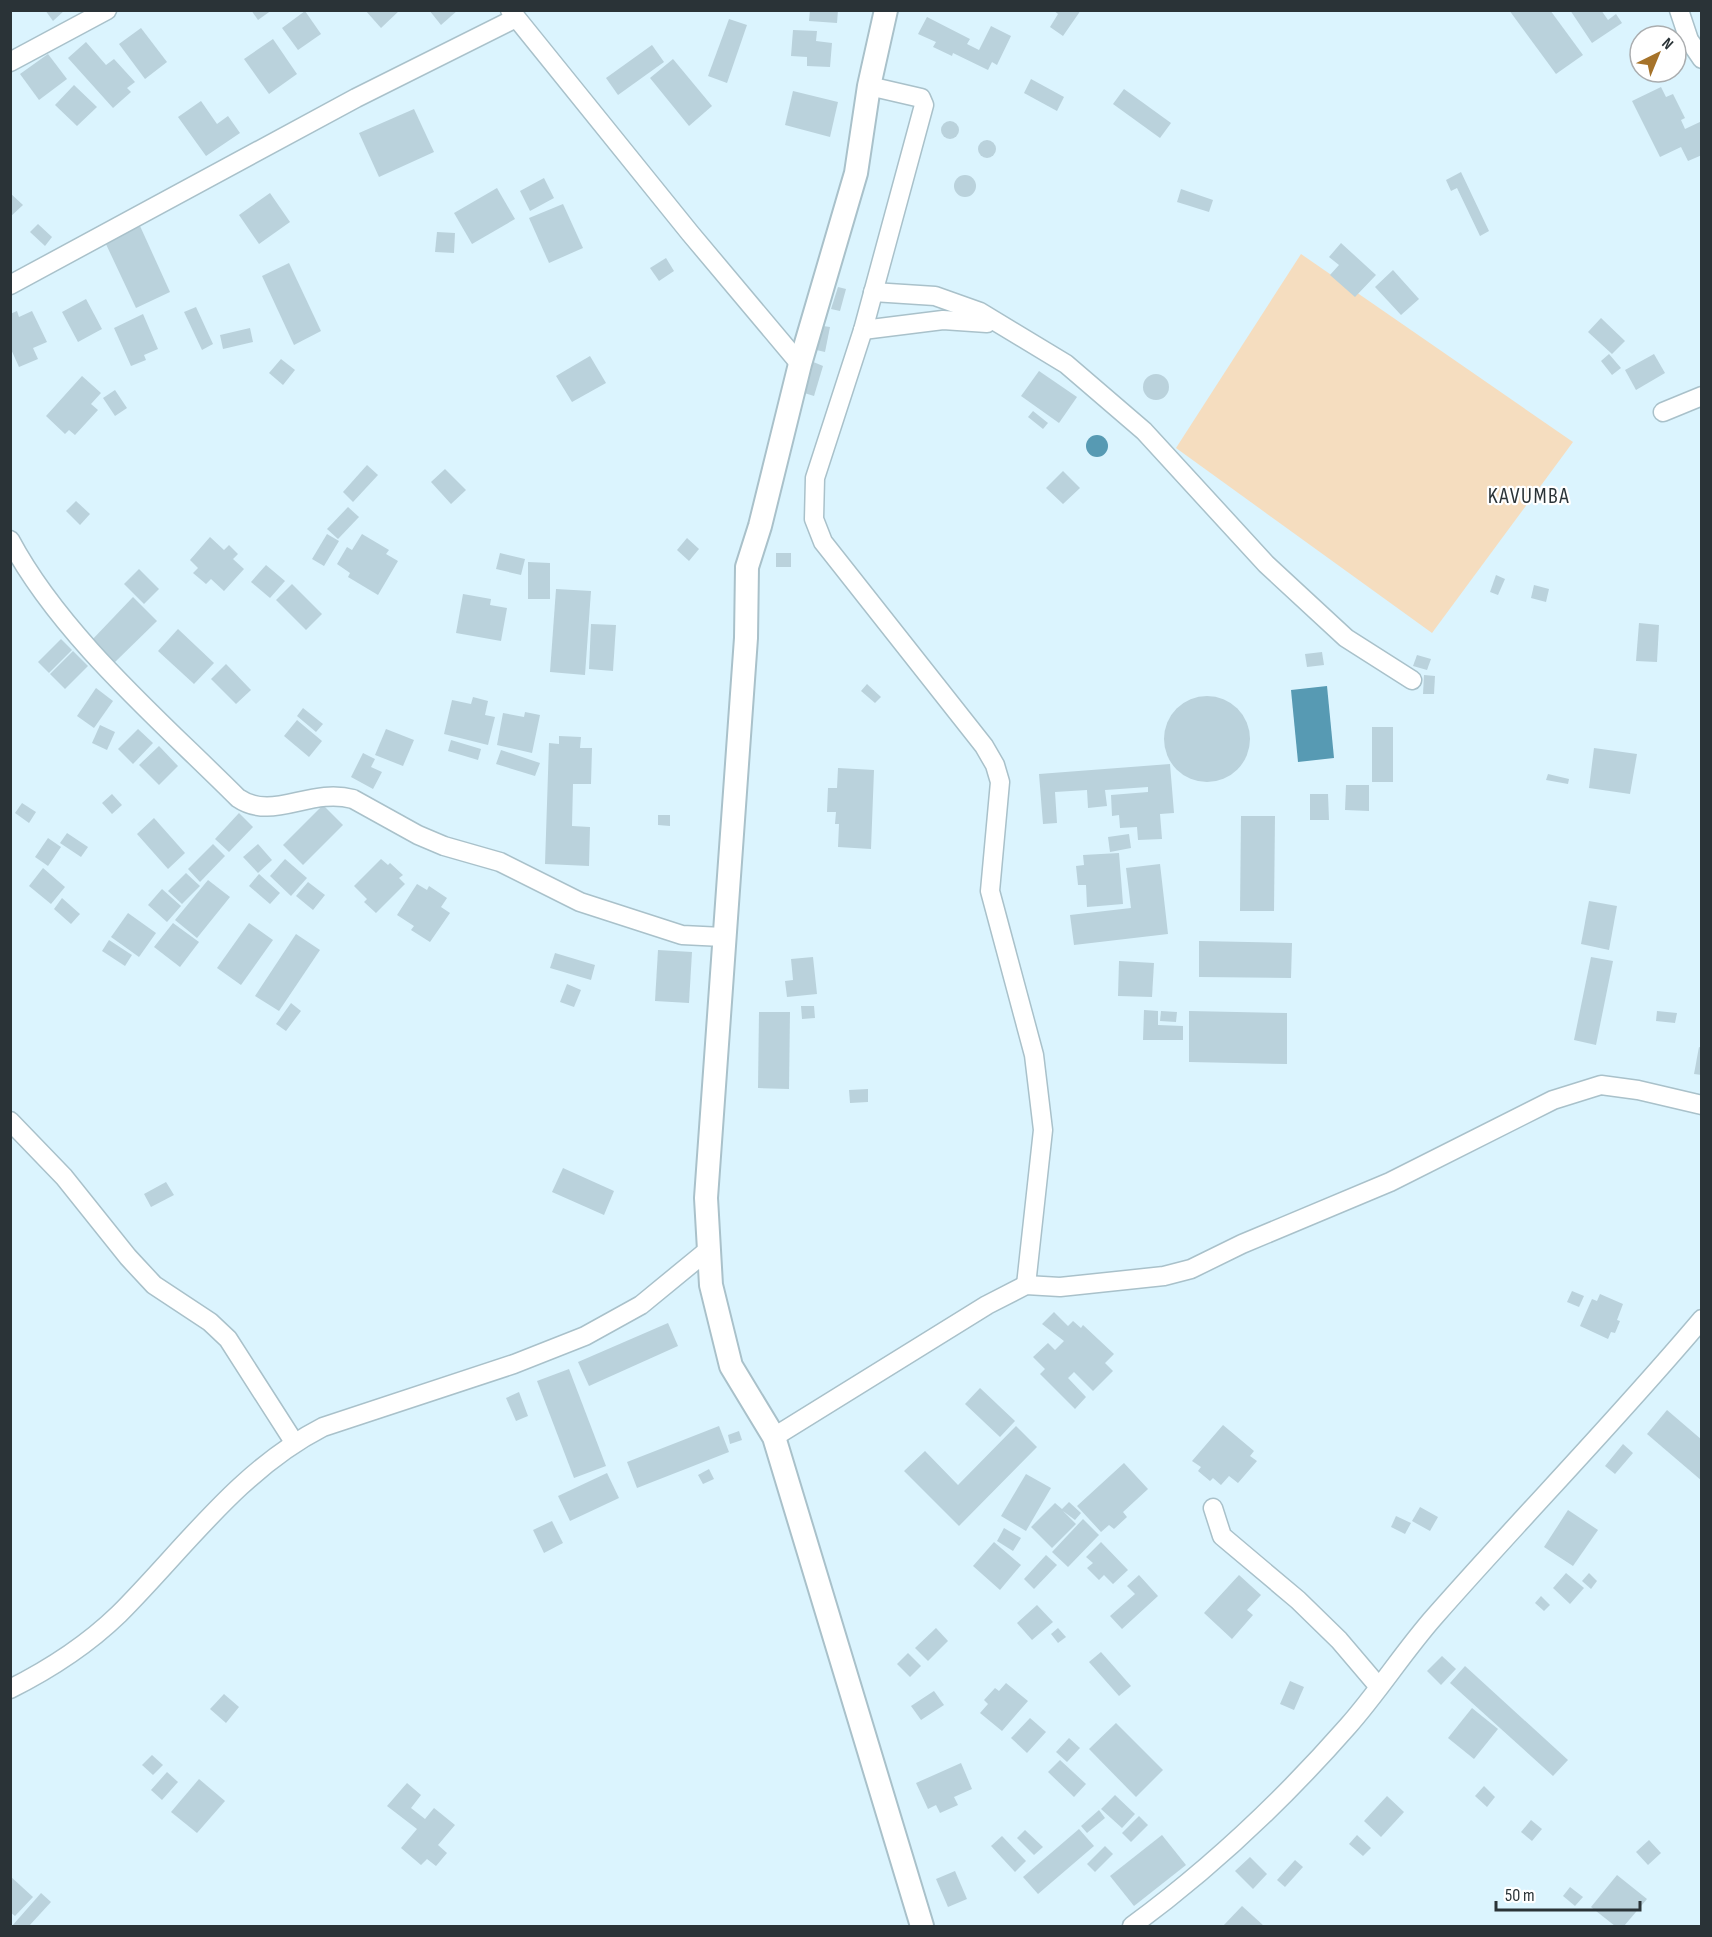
<svg xmlns="http://www.w3.org/2000/svg" width="1712" height="1937" viewBox="0 0 1712 1937" font-family="'Sofia Sans Condensed',sans-serif">
<style>
.green{fill:#f5ddbf}
.water{fill:#579ab3}
.building{fill:#bad2dc}
.lines{fill:none;stroke-linecap:round;stroke-linejoin:round}
.minor-casing{stroke:#a9c1ca;stroke-width:21}
.tertiary-casing{stroke:#a9c1ca;stroke-width:26}
.minor{stroke:#fff;stroke-width:18}
.tertiary{stroke:#fff;stroke-width:22}
.labels{text-anchor:middle;dominant-baseline:central;stroke-width:4.5;stroke-linejoin:round;paint-order:stroke}
.quarter-label{font-size:22px;letter-spacing:1.5px;fill:#2a3337;stroke:#fff}
</style>
<rect width="100%" height="100%" fill="#dbf4fe"/>
<polygon class="green" points="1301,254 1573,442 1432,633 1176,448"/>
<g class="water">
<circle cx="1097" cy="446" r="11"/>
<polygon points="1327,686 1334,758 1298,762 1291,690"/>
</g>
<g class="building">
<polygon points="45,10 65,10 53,21"/>
<polygon points="251,10 272,10 258,20"/>
<polygon points="365,10 400,10 381,28"/>
<polygon points="429,10 458,10 441,25"/>
<polygon points="810,10 838,10 837,23 809,21"/>
<polygon points="1053,10 1081,10 1063,36 1050,27 1058,14"/>
<polygon points="1509,10 1550,10 1583,55 1556,74"/>
<polygon points="1570,10 1601,10 1608,20 1616,14 1622,23 1592,43"/>
<polygon points="305,11 321,34 298,50 282,28"/>
<polygon points="927,17 970,39 967,44 979,50 991,26 1011,36 997,65 992,62 988,70 953,53 952,56 933,47 936,42 918,34"/>
<polygon points="729,19 747,25 727,83 708,76"/>
<polygon points="141,28 167,62 145,79 119,44"/>
<polygon points="793,30 817,31 816,41 832,43 830,67 807,66 807,57 791,56"/>
<polygon points="273,39 297,74 269,94 244,59"/>
<polygon points="86,42 106,65 114,59 135,82 127,88 131,92 113,108 68,58"/>
<polygon points="652,45 664,62 618,95 606,78"/>
<polygon points="48,54 67,79 39,100 20,74"/>
<polygon points="673,59 712,106 689,126 650,78"/>
<polygon points="1031,79 1064,97 1057,111 1024,93"/>
<polygon points="74,85 97,107 77,126 55,105"/>
<polygon points="1661,87 1666,97 1673,94 1685,118 1681,120 1685,129 1702,121 1702,155 1688,161 1681,147 1660,157 1632,101"/>
<polygon points="1124,89 1171,123 1160,138 1113,104"/>
<polygon points="793,91 838,102 830,137 785,125"/>
<polygon points="201,101 217,124 228,116 240,133 206,156 178,117"/>
<polygon points="414,109 434,152 379,177 359,133"/>
<circle cx="950" cy="130" r="9"/>
<circle cx="987" cy="149" r="9"/>
<polygon points="1461,172 1489,231 1480,236 1457,188 1451,191 1446,180"/>
<circle cx="965" cy="186" r="11"/>
<polygon points="544,178 554,198 530,211 520,191"/>
<polygon points="497,188 515,219 472,244 454,213"/>
<polygon points="1181,189 1213,200 1209,212 1177,202"/>
<polygon points="10,193 23,205 10,217"/>
<polygon points="270,193 290,222 259,244 239,215"/>
<polygon points="563,204 583,248 549,263 529,218"/>
<polygon points="38,224 52,237 45,246 30,232"/>
<polygon points="140,226 170,292 136,308 105,242"/>
<polygon points="437,232 455,233 454,253 435,252"/>
<polygon points="1341,243 1376,275 1355,297 1330,275 1339,265 1329,257"/>
<polygon points="666,258 674,271 659,281 650,268"/>
<polygon points="289,263 321,331 294,345 262,276"/>
<polygon points="1393,270 1419,299 1401,315 1375,287"/>
<polygon points="838,287 846,289 840,311 831,309"/>
<polygon points="86,299 102,329 78,342 62,312"/>
<polygon points="196,307 213,344 202,350 184,312"/>
<polygon points="17,311 19,317 32,311 47,342 33,348 38,359 19,367 10,347 10,314"/>
<polygon points="143,314 158,349 144,355 146,360 131,366 114,328"/>
<polygon points="1601,318 1625,341 1612,354 1588,332"/>
<polygon points="816,325 830,327 825,352 812,349"/>
<polygon points="250,328 253,342 223,349 220,335"/>
<polygon points="1609,354 1621,368 1612,375 1601,361"/>
<polygon points="1654,354 1665,373 1636,390 1625,370"/>
<polygon points="590,356 606,383 572,402 556,376"/>
<polygon points="281,359 295,370 283,385 269,373"/>
<polygon points="811,361 823,366 814,396 801,392"/>
<polygon points="1039,371 1077,397 1059,423 1021,396"/>
<circle cx="1156" cy="387" r="13"/>
<polygon points="82,376 101,393 91,404 98,410 75,435 69,430 65,434 46,416"/>
<polygon points="115,390 127,408 115,416 103,398"/>
<polygon points="1033,411 1048,423 1043,429 1028,417"/>
<polygon points="367,465 378,475 353,502 343,492"/>
<polygon points="445,469 466,490 451,504 431,482"/>
<polygon points="1063,471 1080,488 1063,504 1046,488"/>
<polygon points="76,501 90,514 80,525 66,511"/>
<polygon points="348,507 359,517 338,539 327,529"/>
<polygon points="327,534 339,541 324,566 312,559"/>
<polygon points="362,534 389,550 386,554 398,561 378,595 348,577 350,573 337,564 347,547 352,550"/>
<polygon points="210,537 224,550 229,545 238,554 233,559 244,569 224,591 211,579 206,584 193,573 198,568 190,560"/>
<polygon points="687,538 699,549 689,561 677,550"/>
<polygon points="500,553 525,559 521,575 496,569"/>
<rect x="776" y="553" width="15" height="14"/>
<polygon points="528,562 550,563 550,599 528,599"/>
<polygon points="266,565 285,581 270,598 251,582"/>
<polygon points="139,569 159,589 144,604 124,584"/>
<polygon points="1496,575 1505,579 1498,595 1490,592"/>
<polygon points="292,584 322,614 306,630 276,600"/>
<polygon points="1534,585 1549,589 1546,602 1531,598"/>
<polygon points="556,589 591,591 585,675 550,672"/>
<polygon points="463,594 491,599 490,605 507,608 501,641 456,633"/>
<polygon points="133,597 157,621 114,663 91,641"/>
<polygon points="1639,623 1659,625 1657,662 1636,661"/>
<polygon points="591,624 616,625 613,671 589,669"/>
<polygon points="178,629 214,663 194,684 158,651"/>
<polygon points="61,639 72,650 49,673 38,662"/>
<polygon points="73,651 88,666 65,689 50,674"/>
<polygon points="1322,652 1324,665 1307,667 1305,654"/>
<polygon points="1417,655 1431,659 1427,670 1413,666"/>
<polygon points="226,664 251,690 236,704 211,679"/>
<polygon points="1424,675 1435,676 1434,694 1423,694"/>
<polygon points="867,684 881,697 875,703 861,691"/>
<polygon points="96,688 113,701 94,728 77,716"/>
<circle cx="1207" cy="739" r="43"/>
<polygon points="473,697 488,701 485,715 495,717 488,745 444,734 452,700 471,704"/>
<polygon points="303,708 323,724 316,732 297,716"/>
<polygon points="525,712 540,715 532,753 497,745 503,713 524,717"/>
<polygon points="297,720 322,741 309,757 284,736"/>
<polygon points="100,725 115,732 107,750 92,743"/>
<rect x="1372" y="727" width="21" height="55"/>
<polygon points="138,729 153,743 133,764 118,749"/>
<polygon points="386,729 414,740 403,766 375,755"/>
<polygon points="559,736 581,737 580,748 592,748 591,784 573,784 572,826 590,827 589,866 545,864 549,743 559,744"/>
<polygon points="451,740 481,749 478,760 448,751"/>
<polygon points="159,746 178,766 159,785 139,765"/>
<polygon points="1594,748 1637,754 1630,794 1589,788"/>
<polygon points="501,750 540,763 535,776 496,764"/>
<polygon points="363,753 375,759 371,767 382,772 373,789 351,777"/>
<polygon points="1170,764 1174,813 1160,814 1162,839 1138,840 1137,827 1120,828 1119,815 1112,816 1111,795 1148,792 1148,787 1105,790 1107,806 1088,808 1087,790 1055,792 1057,823 1043,824 1039,774"/>
<polygon points="838,768 874,770 871,849 838,847 839,824 835,824 836,812 827,812 828,788 837,788"/>
<polygon points="1548,774 1569,779 1568,784 1546,780"/>
<polygon points="1346,785 1369,785 1369,811 1345,810"/>
<polygon points="112,794 122,805 112,814 102,803"/>
<polygon points="1310,794 1328,794 1329,820 1310,820"/>
<polygon points="22,803 36,812 29,823 15,813"/>
<polygon points="323,805 343,825 303,865 283,845"/>
<polygon points="239,813 253,827 229,852 215,839"/>
<polygon points="658,815 670,815 670,826 658,825"/>
<polygon points="1241,816 1275,816 1274,911 1240,911"/>
<polygon points="154,818 185,853 168,869 137,834"/>
<polygon points="67,833 88,847 81,857 60,843"/>
<polygon points="1129,834 1131,848 1110,852 1108,837"/>
<polygon points="48,838 61,847 48,866 35,857"/>
<polygon points="213,844 225,856 200,882 188,869"/>
<polygon points="258,844 272,860 258,873 243,857"/>
<polygon points="1119,853 1123,904 1087,907 1086,885 1078,885 1076,866 1084,865 1083,855"/>
<polygon points="285,859 307,878 291,896 270,876"/>
<polygon points="381,859 388,865 390,863 403,875 399,878 405,884 376,913 364,902 367,899 354,886"/>
<polygon points="1160,864 1168,934 1074,945 1070,915 1131,908 1126,868"/>
<polygon points="43,868 65,887 51,904 29,886"/>
<polygon points="186,873 200,886 182,904 168,891"/>
<polygon points="259,874 280,893 270,904 249,886"/>
<polygon points="208,880 230,897 197,938 175,920"/>
<polygon points="308,882 325,895 313,910 296,896"/>
<polygon points="417,884 427,890 429,886 447,898 441,907 450,913 430,942 411,930 414,926 397,915"/>
<polygon points="162,889 181,906 167,922 148,905"/>
<polygon points="62,898 80,914 71,924 54,909"/>
<polygon points="1589,901 1617,906 1609,950 1581,944"/>
<polygon points="128,913 156,933 139,957 111,937"/>
<polygon points="173,923 199,942 180,967 154,947"/>
<polygon points="249,923 273,940 241,985 217,968"/>
<polygon points="296,934 320,950 279,1011 255,996"/>
<polygon points="109,940 132,955 125,966 102,951"/>
<polygon points="1199,941 1292,943 1291,978 1199,977"/>
<polygon points="658,950 692,952 689,1003 655,1001"/>
<polygon points="555,953 595,965 591,980 550,968"/>
<polygon points="813,957 817,994 787,997 785,981 793,980 791,959"/>
<polygon points="1591,957 1613,961 1596,1045 1574,1040"/>
<polygon points="1119,961 1154,963 1152,997 1118,996"/>
<polygon points="567,984 581,990 574,1007 560,1002"/>
<polygon points="291,1003 301,1011 286,1031 276,1024"/>
<polygon points="801,1006 814,1006 815,1018 802,1019"/>
<polygon points="1144,1010 1158,1011 1158,1025 1183,1026 1183,1040 1143,1040"/>
<polygon points="1161,1011 1177,1012 1176,1022 1160,1021"/>
<polygon points="1189,1011 1287,1013 1287,1064 1189,1062"/>
<polygon points="1657,1011 1677,1013 1675,1023 1656,1021"/>
<polygon points="759,1012 790,1012 789,1089 758,1088"/>
<polygon points="1699,1047 1702,1048 1702,1075 1694,1074"/>
<polygon points="868,1089 868,1102 850,1103 849,1090"/>
<polygon points="563,1168 614,1191 604,1215 552,1192"/>
<polygon points="166,1182 174,1195 151,1207 144,1194"/>
<polygon points="1572,1291 1584,1296 1579,1307 1567,1302"/>
<polygon points="1600,1294 1623,1304 1617,1320 1620,1321 1615,1333 1611,1332 1608,1339 1580,1326 1592,1299 1597,1301"/>
<polygon points="1054,1312 1068,1326 1073,1321 1081,1328 1083,1325 1114,1354 1105,1363 1113,1371 1093,1391 1074,1372 1068,1378 1086,1397 1075,1409 1040,1374 1045,1369 1033,1357 1048,1343 1055,1350 1064,1341 1042,1324"/>
<polygon points="668,1323 678,1346 589,1386 578,1362"/>
<polygon points="569,1369 606,1466 574,1478 537,1381"/>
<polygon points="980,1388 1015,1421 1000,1437 965,1404"/>
<polygon points="519,1392 528,1416 516,1421 506,1398"/>
<polygon points="1667,1410 1702,1440 1702,1481 1647,1434"/>
<polygon points="1223,1425 1254,1451 1250,1456 1257,1461 1238,1483 1229,1476 1221,1485 1213,1478 1210,1481 1198,1471 1201,1467 1192,1461"/>
<polygon points="719,1426 729,1452 637,1488 627,1462"/>
<polygon points="1016,1426 1037,1447 959,1526 904,1471 925,1451 958,1485"/>
<polygon points="739,1431 742,1440 730,1444 728,1435"/>
<polygon points="1623,1444 1633,1453 1615,1474 1605,1466"/>
<polygon points="1124,1463 1148,1489 1123,1512 1127,1517 1114,1529 1109,1525 1101,1532 1077,1506"/>
<polygon points="709,1469 714,1479 703,1484 698,1475"/>
<polygon points="607,1473 619,1498 570,1521 558,1496"/>
<polygon points="1026,1474 1051,1488 1026,1531 1001,1516"/>
<polygon points="1069,1502 1081,1513 1075,1520 1063,1511 1076,1524 1052,1548 1031,1527 1055,1503 1062,1509"/>
<polygon points="1420,1507 1438,1517 1430,1531 1412,1521"/>
<polygon points="1568,1510 1598,1530 1573,1566 1544,1547"/>
<polygon points="1396,1516 1411,1523 1405,1534 1391,1527"/>
<polygon points="1083,1519 1099,1535 1068,1567 1052,1552"/>
<polygon points="552,1521 563,1543 544,1553 533,1530"/>
<polygon points="1004,1528 1021,1538 1013,1551 997,1541"/>
<polygon points="994,1542 1021,1565 1000,1590 973,1566"/>
<polygon points="1101,1542 1128,1570 1113,1584 1104,1575 1099,1580 1087,1568 1093,1563 1086,1557"/>
<polygon points="1046,1555 1057,1565 1034,1589 1024,1579"/>
<polygon points="1566,1573 1584,1588 1570,1604 1553,1588"/>
<polygon points="1589,1573 1597,1581 1591,1589 1582,1581"/>
<polygon points="1139,1575 1158,1596 1122,1629 1110,1616 1135,1594 1127,1586"/>
<polygon points="1239,1575 1261,1595 1247,1610 1253,1615 1232,1639 1204,1613"/>
<polygon points="1541,1596 1550,1605 1544,1611 1535,1603"/>
<polygon points="1037,1605 1053,1622 1032,1640 1017,1623"/>
<polygon points="936,1628 948,1641 928,1661 915,1648"/>
<polygon points="1058,1628 1066,1637 1058,1643 1051,1634"/>
<polygon points="1101,1652 1131,1686 1119,1696 1089,1662"/>
<polygon points="908,1653 921,1666 910,1677 897,1664"/>
<polygon points="1442,1656 1456,1669 1441,1685 1427,1671"/>
<polygon points="1465,1666 1568,1760 1553,1776 1450,1683"/>
<polygon points="1290,1681 1304,1687 1294,1710 1280,1704"/>
<polygon points="1006,1683 1028,1701 1002,1731 980,1713 988,1704 984,1700 995,1688 999,1691"/>
<polygon points="934,1691 944,1705 921,1720 911,1706"/>
<polygon points="224,1694 239,1707 226,1723 210,1709"/>
<polygon points="1472,1708 1498,1729 1474,1759 1448,1738"/>
<polygon points="1030,1718 1046,1732 1027,1753 1011,1738"/>
<polygon points="1116,1723 1163,1770 1136,1797 1089,1749"/>
<polygon points="1069,1738 1080,1748 1067,1762 1056,1752"/>
<polygon points="152,1755 163,1765 153,1775 142,1765"/>
<polygon points="1060,1760 1086,1784 1074,1797 1048,1772"/>
<polygon points="961,1763 972,1789 954,1797 958,1805 940,1813 936,1805 928,1809 916,1783"/>
<polygon points="167,1772 178,1782 162,1800 151,1790"/>
<polygon points="199,1779 225,1801 197,1833 171,1812"/>
<polygon points="407,1783 421,1795 411,1808 425,1819 434,1808 455,1825 438,1845 447,1853 436,1866 427,1859 421,1865 401,1848 417,1829 387,1806"/>
<polygon points="1484,1786 1495,1797 1487,1807 1475,1796"/>
<polygon points="1115,1795 1135,1814 1122,1828 1101,1809"/>
<polygon points="1387,1796 1404,1812 1381,1837 1364,1821"/>
<polygon points="1099,1810 1105,1818 1087,1833 1081,1826"/>
<polygon points="1139,1816 1148,1825 1131,1842 1122,1833"/>
<polygon points="1531,1820 1542,1829 1532,1841 1521,1832"/>
<polygon points="1079,1829 1094,1846 1038,1894 1023,1877"/>
<polygon points="1025,1830 1043,1847 1034,1855 1017,1838"/>
<polygon points="1162,1835 1186,1865 1134,1906 1110,1876"/>
<polygon points="1357,1835 1371,1848 1363,1856 1349,1844"/>
<polygon points="1002,1836 1026,1861 1015,1872 991,1846"/>
<polygon points="1649,1840 1661,1853 1648,1865 1636,1852"/>
<polygon points="1105,1846 1113,1854 1095,1872 1087,1864"/>
<polygon points="1250,1857 1267,1874 1253,1889 1235,1871"/>
<polygon points="1295,1860 1303,1867 1285,1887 1277,1880"/>
<polygon points="955,1871 967,1899 948,1907 936,1879"/>
<polygon points="1617,1875 1647,1899 1624,1926 1615,1926 1591,1907"/>
<polygon points="10,1876 33,1897 15,1916 10,1912"/>
<polygon points="1570,1887 1583,1897 1575,1906 1563,1896"/>
<polygon points="41,1893 51,1902 29,1926 12,1926"/>
<polygon points="1242,1906 1264,1926 1223,1926"/>
</g>
<g class="lines">
<defs>
<g id="minor">
<polyline points="510,10 690,233 800,364"/>
<polyline points="1679,10 1689,40 1702,59"/>
<polyline points="10,62 107,10"/>
<polyline points="869,86 921,98 924,105 863,330 815,478 814,519 823,542 984,746 995,765 1000,782 990,891 1034,1055 1043,1130 1026,1285"/>
<polyline points="10,285 356,98 516,18"/>
<polyline points="873,292 935,296 980,312 1066,364 1144,431 1266,564 1346,638 1412,680"/>
<polyline points="863,330 943,320 987,323"/>
<polyline points="1663,412 1702,396"/>
<path d="M10,540C61,636 161,721 238,798C273,822 310,787 353,799L418,835L444,846L500,862L580,902L682,935L723,937"/>
<polyline points="10,1121 64,1177 128,1257 154,1285 210,1322 228,1339 294,1442"/>
<polyline points="774,1437 987,1305 1026,1285 1060,1287 1164,1276 1191,1269 1242,1244 1390,1182 1553,1100 1601,1085 1638,1090 1702,1105"/>
<polyline points="1213,1508 1222,1536 1298,1600 1339,1640 1379,1687"/>
<path d="M10,1689C50,1669 87,1645 119,1614C184,1549 239,1470 323,1427L514,1364L585,1336L641,1305L708,1250"/>
<path d="M1132,1926C1211,1868 1283,1800 1348,1726C1379,1691 1404,1651 1435,1616C1523,1516 1616,1421 1702,1319"/>
</g>
<polyline id="tertiary" points="886,10 869,86 856,173 800,364 760,526 747,567 746,638 706,1198 711,1285 731,1366 774,1437 922,1926"/>
</defs>
<use href="#minor" class="minor-casing"/>
<use href="#tertiary" class="tertiary-casing"/>
<use href="#minor" class="minor"/>
<use href="#tertiary" class="tertiary"/>
</g>
<g class="labels">
<g class="quarter-label">
<text x="1529" y="496">KAVUMBA</text>
</g>
</g>
<rect width="1712" height="1937" fill="none" stroke="#2a3337" stroke-width="24"/>
<g transform="translate(1658 54) rotate(43)"><circle r="28" fill="#ffffff" stroke="#aaadaf" stroke-width="1.5"/>
<path d="M0-4.5L10 22L0 15L-10 22Z" fill="#a6732a"/>
<text y="-9" font-size="16" font-weight="bold" text-anchor="middle" fill="#2a3337">N</text>
</g>
<path d="M1496 1901v9h144v-9" fill="none" stroke="#2a3337" stroke-width="3"/>
<text x="1505" y="1901" font-size="18" fill="#2a3337" stroke="#ffffff" stroke-width="4.5" paint-order="stroke">50 m</text>
</svg>
